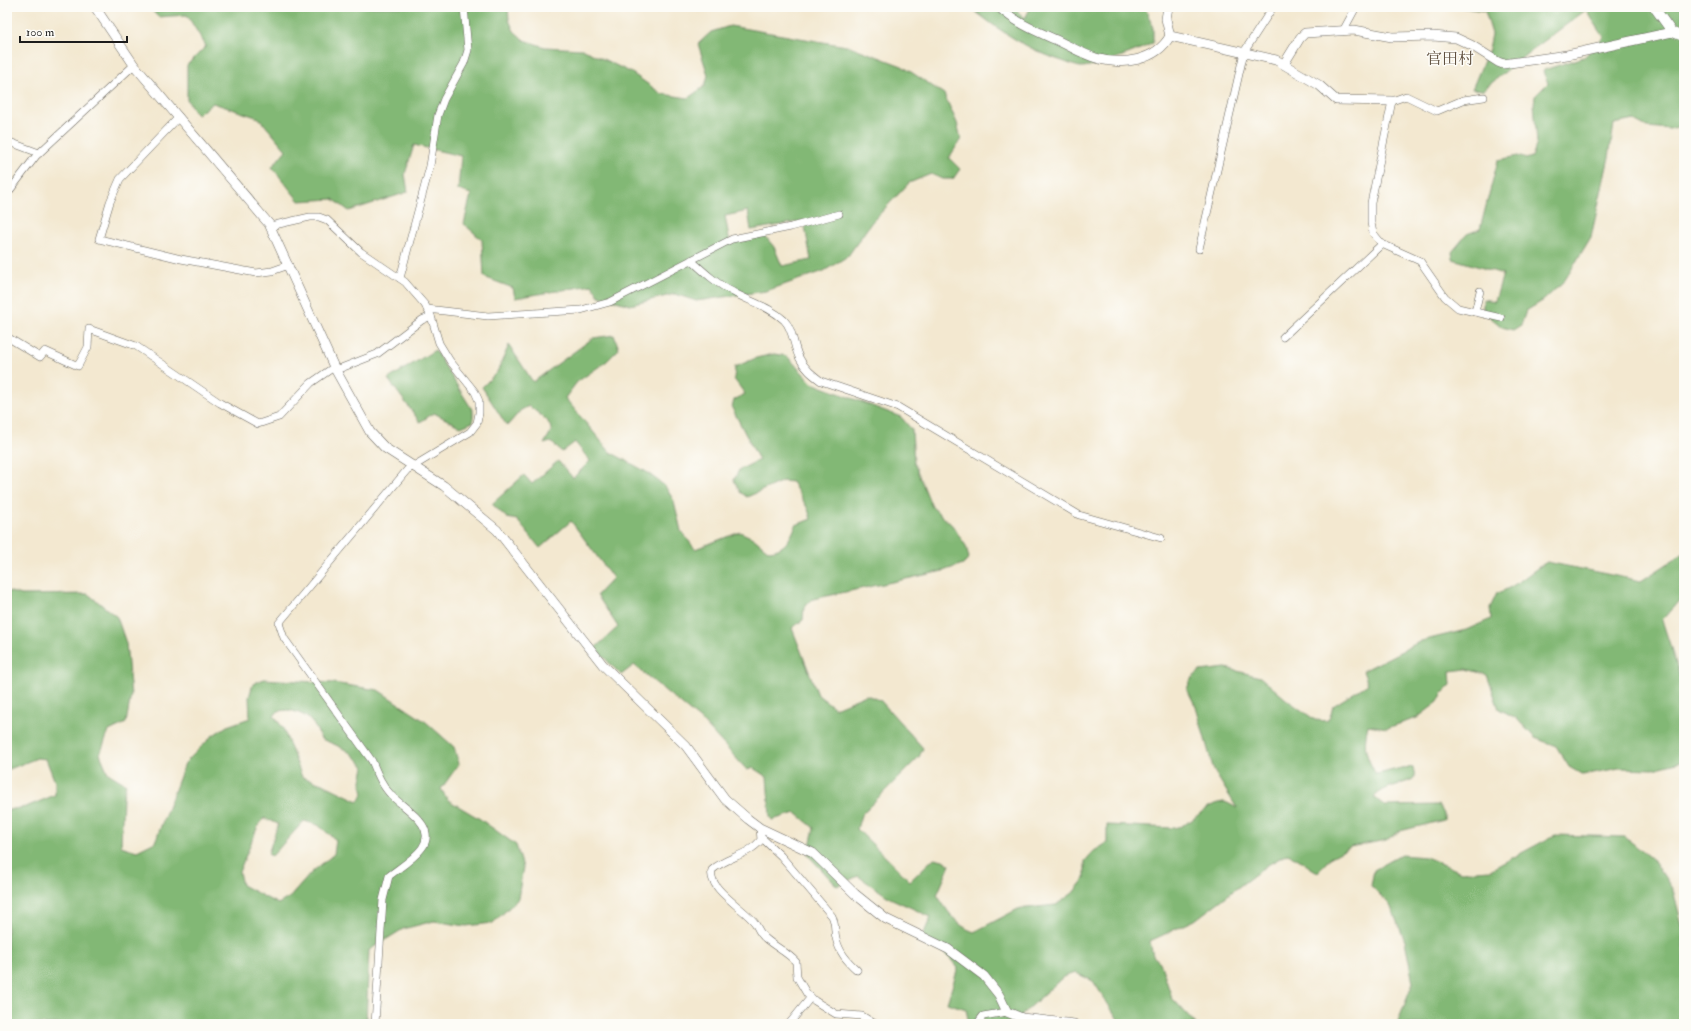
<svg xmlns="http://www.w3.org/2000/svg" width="1691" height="1031" viewBox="0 0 1691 1031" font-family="'IM FELL Double Pica','Noto Serif SC',serif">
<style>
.forest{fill:#82b875;stroke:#4f6a48;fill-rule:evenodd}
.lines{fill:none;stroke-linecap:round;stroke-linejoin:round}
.minor-casing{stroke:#67635b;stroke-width:8}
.tertiary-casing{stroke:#67635b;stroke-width:10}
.minor{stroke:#fff;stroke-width:7}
.tertiary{stroke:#fff;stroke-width:9}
.labels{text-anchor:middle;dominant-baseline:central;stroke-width:3;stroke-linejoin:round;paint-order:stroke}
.quarter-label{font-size:16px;fill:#5f4f3e;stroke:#fdfcf7}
</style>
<rect width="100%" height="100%" fill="#fdfcf7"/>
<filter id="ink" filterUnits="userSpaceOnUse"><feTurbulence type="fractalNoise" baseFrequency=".025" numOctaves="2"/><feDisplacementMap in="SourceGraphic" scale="8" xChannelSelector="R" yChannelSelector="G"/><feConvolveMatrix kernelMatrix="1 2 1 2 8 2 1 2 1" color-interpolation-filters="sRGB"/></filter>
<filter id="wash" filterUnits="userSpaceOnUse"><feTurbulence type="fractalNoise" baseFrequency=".012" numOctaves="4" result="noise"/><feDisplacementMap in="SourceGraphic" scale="16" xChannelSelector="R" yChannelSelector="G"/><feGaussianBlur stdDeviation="0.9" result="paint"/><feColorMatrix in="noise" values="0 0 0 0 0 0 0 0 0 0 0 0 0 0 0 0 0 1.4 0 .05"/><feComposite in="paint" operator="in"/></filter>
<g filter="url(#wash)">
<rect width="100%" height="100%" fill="#f3e8d0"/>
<g class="forest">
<path d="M149,7H508L509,20L514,31L524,40L545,47L582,49L632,73L662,94L688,98L705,86L708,75L698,44L711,32L730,26L852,47L902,66L944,94L957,123L961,139L949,158L960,169L953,179H942L931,174L909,183L871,223L848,256L824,271L766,291L696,301L675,294L630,305L599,296L592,285L515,298L513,288L484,277L482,240L464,224L471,194L458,190L461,156L414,145L405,174L408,192L349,211L333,199L299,201L272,167L286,150L259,118L213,103L197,115L187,100V65L206,46L187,15L158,17ZM748,211L751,230L804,221L811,260L782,266L774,247L765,236L730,243L725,216Z"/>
<path d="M970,7H1012L1025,18L1031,7H1145L1153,28V43C1140,50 1093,68 1080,67C1075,66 1070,64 1065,62C1030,51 999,31 970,7Z"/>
<polygon points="1458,7 1684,7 1684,125 1670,129 1647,127 1634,120 1614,124 1609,157 1591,237 1565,280 1544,300 1526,311 1521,325 1513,330 1502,327 1483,311 1483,299 1495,301 1503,274 1453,259 1452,252 1467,234 1480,229 1498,160 1518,156 1526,159 1532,157 1537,143 1534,104 1535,96 1548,83 1543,72 1544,70 1584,57 1604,37 1586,10 1528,53 1483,90 1472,89 1489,49 1492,34 1485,11"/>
<path d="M614,335L619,349L607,361L577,382L565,398L610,452L645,471L665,486L674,501L681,531L695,549L740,532L753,538L769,551C785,550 790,539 796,525L811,519L808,509L792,482L783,481L747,497L740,492L734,480L739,470L759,460L732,408L734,400L745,394L734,379L735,367L756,358L774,354L787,356L812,383L901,417L912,430L914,463L932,507L952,525L966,546L969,558L963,564L943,571L813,599L804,607L803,620L792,628L818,695L835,708L866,695L880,700L923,748L919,757L861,815L857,829L910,881L934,858L943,860L950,865L937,895C947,910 956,926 974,932L1018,909L1056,905L1073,893L1085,878V861L1094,851L1107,843V825L1173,828C1194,826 1202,804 1223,802C1227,802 1233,806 1237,808L1214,771L1196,707L1187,689L1191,679L1200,671L1226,668L1260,677L1286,699L1315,720L1327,721L1331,714L1333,706L1368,684L1363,671L1421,641L1466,630L1491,619L1490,608L1497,593C1517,587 1529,572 1547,562L1641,581L1684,553V595L1662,620L1684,688V758L1681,762L1653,769L1619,768L1583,775L1569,767L1556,746L1535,738L1516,718L1499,709L1487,675L1467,669L1450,671L1451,685L1442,694L1438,702L1417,718L1387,728L1368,725C1363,747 1365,755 1376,774C1386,773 1405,765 1413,768L1415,778C1400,786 1386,785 1374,797L1385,806L1439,805L1444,814V820L1400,831L1386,840L1350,847L1331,857L1318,872C1307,867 1299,857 1287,854L1266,866L1195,920L1150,941L1153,956L1160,962L1172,998L1196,1024H1121L1093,981L1076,973L1063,977L1013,1023L969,1024L966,1009L947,1003L958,968L945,953L920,942L931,917L890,898L858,876L837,886L808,855L814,828L796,813L772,820L770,817L767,777L753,768L747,770L703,722L634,665L621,675L595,648L618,627L597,595L613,578L571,521L540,548L517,520L507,518L492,504L524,475L532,484L558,461L573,478L590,461L575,442L562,452L551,442L544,444L552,430L547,420L529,406L521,410L507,426L482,387L497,372L509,345L533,382L593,338Z"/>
<polygon points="435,350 473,411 473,422 461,427 434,413 420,422 388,379"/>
<path d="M7,591L22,595L88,594L117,617L126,643L131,695L126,723L109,731L100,754L108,773L126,784L123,797L121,846L137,851L155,842L185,763L212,736L227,726L250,718L249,697L253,684L263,679L333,683L378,690L426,722L454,747L459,764L441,789L448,800L480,819L516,845L523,867L518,899L493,923L466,926L434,921L403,929L369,950L366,1024H7V810L26,807L55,795V782L46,759L37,758L7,770ZM289,710C309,715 313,721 321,739C339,746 353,751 364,767L361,781L363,795L358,801L325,785L302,777L283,728L274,716L278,711ZM264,818L278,824L268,854L272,856L304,821L318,825L336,840L334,854L312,872L290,897L278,904L242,885L239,872L258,826Z"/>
<polygon points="1555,835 1625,837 1655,862 1673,890 1684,932 1684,1024 1397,1024 1413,983 1405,941 1390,905 1371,886 1374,870 1401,855 1426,857 1461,872 1490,870"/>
</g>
</g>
<g filter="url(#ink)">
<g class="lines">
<defs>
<g id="minor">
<polyline points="1343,31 1356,7"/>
<polyline points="1484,97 1463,100 1437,111 1406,96 1392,101 1371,203 1371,223 1373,233 1382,244 1420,261 1445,297 1458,308 1501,318"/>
<polyline points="179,117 120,179 110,202 99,239 181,259 256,273 272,271 289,265"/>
<polyline points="7,141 39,153"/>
<polyline points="7,194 36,156 134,65"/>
<path d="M270,226L310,217H319L327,220L361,252L405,282L425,305L431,316L439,343L450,361L475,392L479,401V413L477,423L470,432L407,470L279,623L284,638L372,761C377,773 382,786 392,796C405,809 438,826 422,848C414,859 399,868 389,876L383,900L375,1024"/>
<polyline points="1199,249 1244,52 1273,7"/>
<path d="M691,260C704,272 717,284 733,292C750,302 769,306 784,320C794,330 793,347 800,359C805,369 813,375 821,381L898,407L1079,515L1161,538"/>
<polyline points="400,278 430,166 438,115 444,99 464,63 468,50 464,7"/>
<polyline points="427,309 488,316 581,310 610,302 732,239 791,227 839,214"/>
<polyline points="1475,312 1480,291"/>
<polyline points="7,337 40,357 45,351 78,366 88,347 89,329 136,346 220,403 258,424 279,417 311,383 334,367"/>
<polyline points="1283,337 1382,244"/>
<polyline points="336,370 377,354 422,320 431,316"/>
<path d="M760,828L761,840C748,856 726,857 712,870C707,889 744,908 755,923C758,928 759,933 765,938C775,947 787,952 796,962L797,977L807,994L815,1001L836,1014L862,1016L875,1024"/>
<path d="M762,838L781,856L832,916C836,924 834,931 836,938C839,952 847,961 857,970"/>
<polyline points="789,1024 811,997"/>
<polyline points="977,1024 983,1016 1007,1012"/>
</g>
<g id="tertiary">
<polyline points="95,7 134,65 269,224 334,367 370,432 385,448 444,486 497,530 603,665 686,746 725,799 748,819 760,828 813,853 855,894 886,919 948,949 984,976 999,995 1007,1012 1022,1018 1074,1024"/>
<path d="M999,7C1015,22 1034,30 1054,39C1068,45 1082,54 1096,58C1122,66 1156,61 1170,36"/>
<polyline points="1168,7 1166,19 1170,36 1276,60 1319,85 1336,100 1392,101"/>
<polyline points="1654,7 1672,32 1684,37"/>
<polyline points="1284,64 1300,38 1305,33 1354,30 1392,37 1433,36 1456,38 1471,45 1498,62 1503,64 1567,55 1672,32"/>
</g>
</defs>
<use href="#minor" class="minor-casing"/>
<use href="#tertiary" class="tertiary-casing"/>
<use href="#minor" class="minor"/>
<use href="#tertiary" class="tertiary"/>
</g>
</g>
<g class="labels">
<g class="quarter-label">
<text x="1450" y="59">官田村</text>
</g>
</g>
<rect width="1691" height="1031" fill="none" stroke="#fdfcf7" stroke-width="24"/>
<path d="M20 36v6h107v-6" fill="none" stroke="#1c1c1c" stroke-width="2"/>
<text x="26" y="36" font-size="12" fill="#1c1c1c" stroke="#fdfcf7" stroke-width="3" paint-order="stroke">100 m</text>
</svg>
